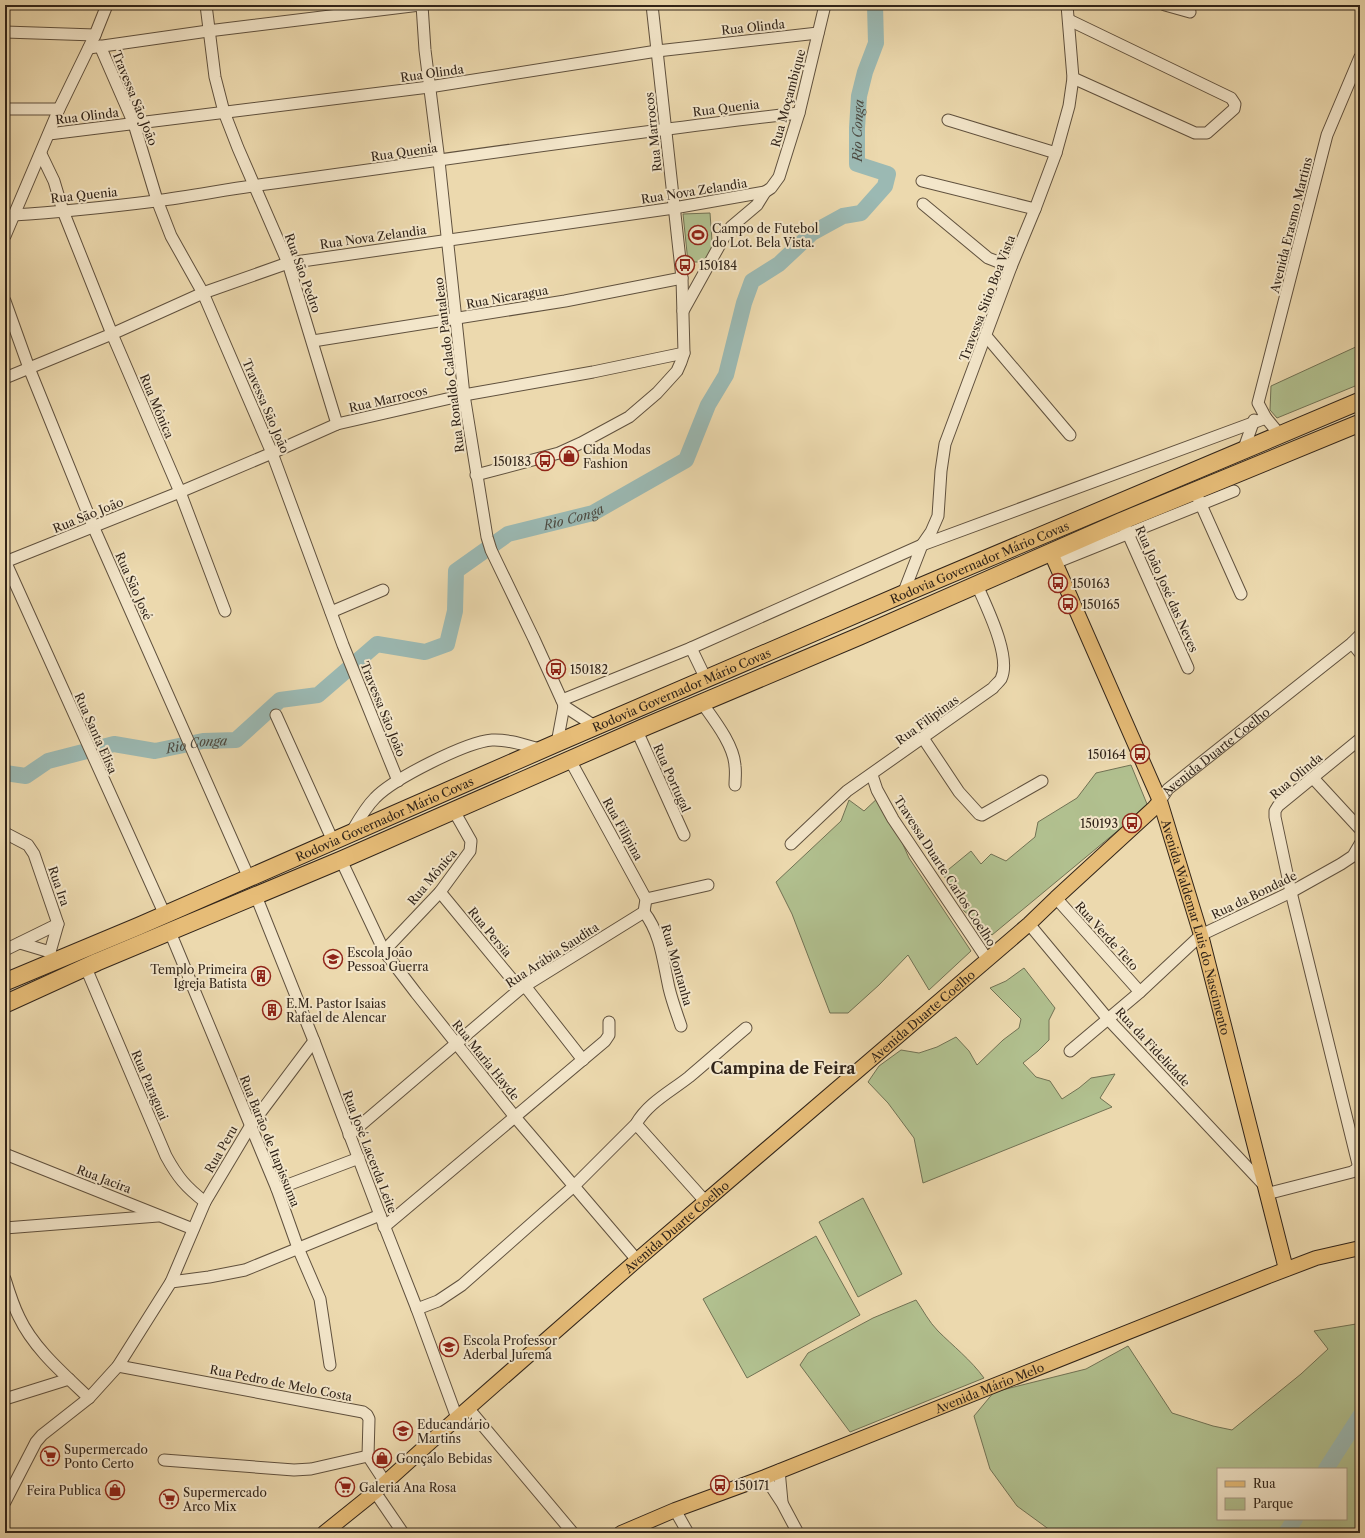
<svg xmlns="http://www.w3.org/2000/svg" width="1365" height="1538" viewBox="0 0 1365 1538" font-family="'Libre Caslon Text',serif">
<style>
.green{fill:#b1c08f;stroke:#717254;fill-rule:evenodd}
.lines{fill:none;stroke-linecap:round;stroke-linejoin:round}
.river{stroke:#9bb9b3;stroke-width:16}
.minor-casing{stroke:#60513e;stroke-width:13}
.major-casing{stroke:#312419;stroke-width:16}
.highway-casing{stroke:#312419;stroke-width:19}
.minor{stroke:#f3e6ca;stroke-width:11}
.major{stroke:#e6bc77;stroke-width:14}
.highway{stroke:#e6bc77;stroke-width:17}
.labels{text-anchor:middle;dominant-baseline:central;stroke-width:4;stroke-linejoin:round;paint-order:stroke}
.street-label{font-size:12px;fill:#312419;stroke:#f3e6ca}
.poi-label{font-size:12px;fill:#312419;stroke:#f3e6ca;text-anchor:start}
.water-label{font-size:13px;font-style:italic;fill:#4c4940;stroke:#f3e6ca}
.district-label{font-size:16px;font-weight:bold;fill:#312419;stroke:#f3e6ca}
</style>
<rect width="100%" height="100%" fill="#ecd9ae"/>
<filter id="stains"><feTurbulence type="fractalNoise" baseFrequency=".005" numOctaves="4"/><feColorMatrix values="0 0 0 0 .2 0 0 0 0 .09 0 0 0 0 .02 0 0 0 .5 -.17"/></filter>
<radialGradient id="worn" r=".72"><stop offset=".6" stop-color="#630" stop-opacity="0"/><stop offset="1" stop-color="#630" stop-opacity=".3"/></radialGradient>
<g class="green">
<polygon points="710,213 713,255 708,262 688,262 683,214"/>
<polygon points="1360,345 1360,384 1277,418 1270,410 1271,386"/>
<polygon points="1131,765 1147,804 1121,828 992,935 964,911 943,874 971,851 981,864 991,854 1006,861 1035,837 1038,822 1077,798 1096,773"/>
<polygon points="881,795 909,858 971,951 929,990 908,955 879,985 848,1013 830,1013 792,914 776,882 841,821 849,800 864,811"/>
<polygon points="1024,968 1055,1008 1049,1020 1049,1040 1038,1051 1023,1063 1036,1077 1050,1081 1062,1099 1079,1088 1091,1078 1115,1074 1100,1098 1112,1107 923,1183 914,1138 888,1103 868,1082 879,1066 901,1050 919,1053 937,1047 956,1037 969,1051 977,1065 1003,1040 1019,1028 1021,1019 990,988 1006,981"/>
<polygon points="863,1198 902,1274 858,1297 819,1222"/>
<polygon points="816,1236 860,1315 747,1378 703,1299"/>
<path d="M916,1300C923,1310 929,1322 938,1331C953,1346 971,1360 984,1378L850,1432L800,1365L808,1353L873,1318Z"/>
<path d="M1360,1320V1533H1054L1017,1506L990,1469L974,1416L994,1392L1086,1369L1128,1346L1172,1413L1213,1426L1232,1430L1301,1374L1328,1349L1314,1331L1356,1324ZM1218,1469H1346V1519H1218Z"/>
</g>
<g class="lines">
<g class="river">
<path id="s1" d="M5,773L26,776L48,761L114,744L155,751L203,741L236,740L280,700L318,695L377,644L425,652L447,644L455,611L456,571L508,534L593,513L686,460L708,405L726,375L744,303L752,281L779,264L812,233L843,216L861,213L885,186L888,174L857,164V128L859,96L865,72L876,43L875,5"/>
<polyline points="1326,1469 1360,1416"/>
<polyline points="1286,1533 1295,1519"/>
</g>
<defs>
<g id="minor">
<polyline points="206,5 215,77 224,112 238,148 288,263 337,424"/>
<polyline points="422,5 425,50 439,161 464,395 487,537 491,550 534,639 564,705"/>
<polyline points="1165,5 1190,12"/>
<polyline points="1069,20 1231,98 1235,104 1234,109 1207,133 1195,133 1073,78"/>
<polyline points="5,32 95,35"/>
<polyline points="100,46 134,124 157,200 171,236 203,293 272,453 343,645 398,781"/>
<polyline points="89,48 208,31 420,5"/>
<polyline points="5,109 59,109"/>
<polyline points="948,120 1056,153"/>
<polyline points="49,134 429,87 657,51 818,33"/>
<polyline points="41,154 54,181 63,211 112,334 180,492 225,611"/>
<polyline points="922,181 1035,209"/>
<polyline points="923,204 988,258 1011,267"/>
<path d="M13,215C61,212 108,207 156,201C193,196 229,189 266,184C444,160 621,133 799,113"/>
<polyline points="5,236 59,109 95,35 107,5"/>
<polyline points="5,301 29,368 93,526 249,878"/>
<polyline points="683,311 723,239 731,227 757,205 765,192 771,188 779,177 799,113 825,5"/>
<polyline points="986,336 1070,435"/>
<polyline points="313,341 565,301 682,278"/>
<polyline points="5,378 112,334 203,293 288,263 674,208 765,192"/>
<polyline points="1280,435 1266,418 1258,403 1327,135 1360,57"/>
<polyline points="1243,451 1254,420"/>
<polyline points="476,475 559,453 581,443 629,417 657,393 677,371 681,362 684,353"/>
<polyline points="1198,498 1241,594"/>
<polyline points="1125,527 1188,668"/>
<polyline points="5,561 165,915"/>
<polyline points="5,562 180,492 272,453 337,424 464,395 593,372 684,353 682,278 652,5"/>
<polyline points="1055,563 1234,491"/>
<polyline points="903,594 922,545 931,532 938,516 941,471 945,444 1011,267 1035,209 1056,153 1069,106 1073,78 1067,5"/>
<polyline points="331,612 383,590"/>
<polyline points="1352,643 1360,653"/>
<polyline points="691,648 706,679"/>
<polyline points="562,700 691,648 922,545 1266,418"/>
<path d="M702,703C714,720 734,745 735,766C736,772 735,779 735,785"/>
<polyline points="564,706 596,727"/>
<polyline points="276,715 333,841"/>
<polyline points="637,731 684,835"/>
<polyline points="923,738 959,792 979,814 982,815 1042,781"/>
<polyline points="557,743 564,706"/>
<polyline points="570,760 646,899 644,912"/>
<polyline points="872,775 877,790 893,819 987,959"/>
<polyline points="1313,778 1360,829"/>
<path id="s2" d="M1160,801L1168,789L1352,643L1360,635"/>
<polyline points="5,833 28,845 34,854 58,924 50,952 55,963"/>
<path d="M351,833C358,821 365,808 375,798C393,779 466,742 492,740C509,739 527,746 543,750"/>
<path d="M791,844L847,791L993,688C995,685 999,682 1001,679C1012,657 986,606 977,585"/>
<polyline points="341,860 384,951 416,993 515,1117 637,1260"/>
<polyline points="440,892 520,989"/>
<polyline points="256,896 314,1041 380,1215 417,1309 457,1418"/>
<polyline points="1056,898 1140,992"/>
<polyline points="646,899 708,885"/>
<path d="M644,912C661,934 663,961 669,988C672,1001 677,1014 681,1026"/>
<polyline points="1029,924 1108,1019 1263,1184"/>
<polyline points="170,932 277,1189 298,1248 320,1299 330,1365"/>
<polyline points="20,943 50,952"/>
<polyline points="5,950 58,924"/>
<polyline points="384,951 440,892 470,851 471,841 454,811"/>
<path d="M86,968L166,1156C178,1178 186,1187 205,1202"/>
<polyline points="525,986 583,1060"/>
<polyline points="1070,1051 1140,992 1201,935 1291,892 1341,864 1353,856 1360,844"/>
<polyline points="636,1124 705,1201"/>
<polyline points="349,1135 520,989 644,912"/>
<polyline points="5,1154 193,1229"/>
<polyline points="277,1189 359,1158"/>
<polyline points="1266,1194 1352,1172 1357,1169 1358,1164 1291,892 1275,817 1275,811 1278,806 1360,739"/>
<polyline points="384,1227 605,1041 609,1035 609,1022"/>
<polyline points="5,1228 158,1216"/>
<path d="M5,1279C9,1292 13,1305 19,1317C34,1349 64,1374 89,1398"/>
<polyline points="171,1282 209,1277 245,1270 380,1215"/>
<path d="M417,1309L438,1301L462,1285L574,1186L636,1124C648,1103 670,1092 689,1077C708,1061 727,1044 746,1028"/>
<polyline points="118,1366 363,1412 367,1415 369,1419 368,1456 385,1482"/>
<polyline points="5,1399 69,1379"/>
<polyline points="468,1408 573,1533"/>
<polyline points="164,1460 294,1470 311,1469 368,1456"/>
<polyline points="779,1470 782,1502"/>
<polyline points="765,1477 782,1503 798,1533"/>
<polyline points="375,1492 403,1533"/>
<polyline points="5,1502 36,1442 42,1435 89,1398 118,1366 171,1282 205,1202 251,1125 314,1041"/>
<polyline points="675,1510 688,1533"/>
</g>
<g id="major">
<path id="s3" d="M1051,553L1160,801L1201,935L1286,1269"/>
<path id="s4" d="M324,1533L375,1492L457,1418L637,1260L1029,924L1056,898L1153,809L1160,801"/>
<path id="s5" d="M621,1533L675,1510L765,1477L1266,1277L1316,1258L1360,1248"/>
</g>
<g id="highway">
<path id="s6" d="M5,982L139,926L557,743L903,594L1360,401"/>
<polyline points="5,1004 97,962 341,860 647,726 860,636 1122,521 1360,423"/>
</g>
</defs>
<use href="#minor" class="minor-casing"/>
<use href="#major" class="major-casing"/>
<use href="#highway" class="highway-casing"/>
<use href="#minor" class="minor"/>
<use href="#major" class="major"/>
<use href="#highway" class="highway"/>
</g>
<defs>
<symbol id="stadium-ring" viewBox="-11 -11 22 22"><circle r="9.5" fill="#f3e6ca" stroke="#8f2418" stroke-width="1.5"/><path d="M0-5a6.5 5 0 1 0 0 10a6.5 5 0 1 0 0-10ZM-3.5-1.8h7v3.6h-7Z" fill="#8f2418"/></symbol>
<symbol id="bus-ring" viewBox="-11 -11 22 22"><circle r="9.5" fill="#f3e6ca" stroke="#8f2418" stroke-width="1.5"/><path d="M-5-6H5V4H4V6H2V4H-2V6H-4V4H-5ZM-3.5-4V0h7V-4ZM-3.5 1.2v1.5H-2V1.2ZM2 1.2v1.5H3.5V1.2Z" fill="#8f2418"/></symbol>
<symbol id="shop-ring" viewBox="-11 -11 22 22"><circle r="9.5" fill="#f3e6ca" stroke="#8f2418" stroke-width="1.5"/><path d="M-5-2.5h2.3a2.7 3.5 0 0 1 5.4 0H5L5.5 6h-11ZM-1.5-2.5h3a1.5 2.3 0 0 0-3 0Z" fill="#8f2418"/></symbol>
<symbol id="school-ring" viewBox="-11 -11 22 22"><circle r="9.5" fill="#f3e6ca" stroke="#8f2418" stroke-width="1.5"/><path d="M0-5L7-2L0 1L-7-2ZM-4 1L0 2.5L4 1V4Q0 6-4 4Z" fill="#8f2418"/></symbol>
<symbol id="building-ring" viewBox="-11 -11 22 22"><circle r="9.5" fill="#f3e6ca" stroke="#8f2418" stroke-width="1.5"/><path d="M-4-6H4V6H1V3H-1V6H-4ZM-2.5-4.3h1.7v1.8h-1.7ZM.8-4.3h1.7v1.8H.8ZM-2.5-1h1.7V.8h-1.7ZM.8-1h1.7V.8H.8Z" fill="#8f2418"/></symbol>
<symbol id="supermarket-ring" viewBox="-11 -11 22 22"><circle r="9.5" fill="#f3e6ca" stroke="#8f2418" stroke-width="1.5"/><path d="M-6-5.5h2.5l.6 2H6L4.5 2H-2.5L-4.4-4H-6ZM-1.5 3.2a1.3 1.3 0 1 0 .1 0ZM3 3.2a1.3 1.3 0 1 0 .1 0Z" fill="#8f2418"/></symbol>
</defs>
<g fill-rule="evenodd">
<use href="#stadium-ring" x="687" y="224" width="22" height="22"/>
<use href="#bus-ring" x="674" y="254" width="22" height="22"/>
<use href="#shop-ring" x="558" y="445" width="22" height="22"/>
<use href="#bus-ring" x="534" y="450" width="22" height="22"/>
<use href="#bus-ring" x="1047" y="572" width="22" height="22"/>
<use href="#bus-ring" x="1057" y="593" width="22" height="22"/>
<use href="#bus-ring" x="545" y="658" width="22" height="22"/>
<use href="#bus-ring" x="1129" y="743" width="22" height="22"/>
<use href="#bus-ring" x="1121" y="812" width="22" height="22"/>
<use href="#school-ring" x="322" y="948" width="22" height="22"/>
<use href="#building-ring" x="250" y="965" width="22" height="22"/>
<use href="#building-ring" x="261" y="999" width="22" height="22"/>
<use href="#school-ring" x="438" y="1336" width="22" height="22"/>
<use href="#school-ring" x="392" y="1420" width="22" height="22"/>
<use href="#supermarket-ring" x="39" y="1445" width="22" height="22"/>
<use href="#shop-ring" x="371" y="1447" width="22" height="22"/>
<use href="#bus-ring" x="709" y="1474" width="22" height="22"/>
<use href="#supermarket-ring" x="334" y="1476" width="22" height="22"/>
<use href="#shop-ring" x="104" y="1479" width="22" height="22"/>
<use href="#supermarket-ring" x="158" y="1488" width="22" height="22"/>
</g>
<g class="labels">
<g class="street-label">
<text transform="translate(753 27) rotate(-6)">Rua Olinda</text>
<text transform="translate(432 73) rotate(-8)">Rua Olinda</text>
<text transform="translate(135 98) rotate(68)">Travessa São João</text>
<text transform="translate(788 98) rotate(-75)">Rua Moçambique</text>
<text transform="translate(726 108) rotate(-7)">Rua Quenia</text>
<text transform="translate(87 116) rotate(-7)">Rua Olinda</text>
<text transform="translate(653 132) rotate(-96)">Rua Marrocos</text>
<text transform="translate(404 152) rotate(-8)">Rua Quenia</text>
<text transform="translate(694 191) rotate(-9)">Rua Nova Zelandia</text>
<text transform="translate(84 195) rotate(-6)">Rua Quenia</text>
<text transform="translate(1291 225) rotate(-76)">Avenida Erasmo Martins</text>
<text transform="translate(373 237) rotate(-8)">Rua Nova Zelandia</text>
<text transform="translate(303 273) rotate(70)">Rua São Pedro</text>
<text transform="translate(507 297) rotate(-10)">Rua Nicaragua</text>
<text transform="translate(987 298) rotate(-69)">Travessa Sitio Boa Vista</text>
<text transform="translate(449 365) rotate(-97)">Rua Ronaldo Calado Pantaleao</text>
<text transform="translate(388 399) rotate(-13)">Rua Marrocos</text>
<text transform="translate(157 406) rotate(67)">Rua Mônica</text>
<text transform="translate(266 406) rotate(67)">Travessa São João</text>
<text transform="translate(88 515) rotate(-22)">Rua São João</text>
<text stroke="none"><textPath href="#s6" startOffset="1061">Rodovia Governador Mário Covas</textPath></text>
<text transform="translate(134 586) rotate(66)">Rua São José</text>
<text transform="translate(1167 589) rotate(66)">Rua João José das Neves</text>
<text stroke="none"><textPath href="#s6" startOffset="737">Rodovia Governador Mário Covas</textPath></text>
<text transform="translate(383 709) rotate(68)">Travessa São João</text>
<text transform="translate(927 720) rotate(-36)">Rua Filipinas</text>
<text transform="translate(96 733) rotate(66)">Rua Santa Elisa</text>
<text stroke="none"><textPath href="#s2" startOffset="75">Avenida Duarte Coelho</textPath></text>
<text transform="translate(1296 776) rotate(-40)">Rua Olinda</text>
<text transform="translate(672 778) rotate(66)">Rua Portugal</text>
<text stroke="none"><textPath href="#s6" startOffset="413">Rodovia Governador Mário Covas</textPath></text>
<text transform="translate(623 829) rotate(61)">Rua Filipina</text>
<text transform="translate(945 871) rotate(57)">Travessa Duarte Carlos Coelho</text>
<text transform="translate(432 877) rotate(-50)">Rua Mônica</text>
<text transform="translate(59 886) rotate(71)">Rua Ira</text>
<text transform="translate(1254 895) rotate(-26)">Rua da Bondade</text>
<text stroke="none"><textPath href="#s3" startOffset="402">Avenida Waldemar Luis do Nascimento</textPath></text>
<text transform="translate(490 932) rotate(50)">Rua Persia</text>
<text transform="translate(1107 936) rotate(48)">Rua Verde Teto</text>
<text transform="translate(552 955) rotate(-33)">Rua Arábia Saudita</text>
<text transform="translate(677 965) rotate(74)">Rua Montanha</text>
<text stroke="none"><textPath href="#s4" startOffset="791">Avenida Duarte Coelho</textPath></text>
<text transform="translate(1153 1047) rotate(47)">Rua da Fidelidade</text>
<text transform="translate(486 1060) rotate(51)">Rua Maria Hayde</text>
<text transform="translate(150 1085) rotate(67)">Rua Paraguai</text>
<text transform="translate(270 1141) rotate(68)">Rua Barão de Itapissuma</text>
<text transform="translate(221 1149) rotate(-60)">Rua Peru</text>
<text transform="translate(370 1152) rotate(69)">Rua José Lacerda Leite</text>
<text transform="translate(104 1179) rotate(21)">Rua Jacira</text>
<text stroke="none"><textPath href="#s4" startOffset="467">Avenida Duarte Coelho</textPath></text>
<text transform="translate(281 1383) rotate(11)">Rua Pedro de Melo Costa</text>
<text stroke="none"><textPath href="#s5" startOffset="396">Avenida Mário Melo</textPath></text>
</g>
<g class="poi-label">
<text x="712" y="228">Campo de Futebol<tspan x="712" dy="14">do Lot. Bela Vista.</tspan></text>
<text x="699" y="265">150184</text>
<text x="583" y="449">Cida Modas<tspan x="583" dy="14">Fashion</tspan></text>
<text x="531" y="461" text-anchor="end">150183</text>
<text x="1072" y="583">150163</text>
<text x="1082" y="604">150165</text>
<text x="570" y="669">150182</text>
<text x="1126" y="754" text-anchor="end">150164</text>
<text x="1118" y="823" text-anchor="end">150193</text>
<text x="347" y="952">Escola João<tspan x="347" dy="14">Pessoa Guerra</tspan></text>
<text x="247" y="969" text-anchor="end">Templo Primeira<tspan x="247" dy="14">Igreja Batista</tspan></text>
<text x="286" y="1003">E.M. Pastor Isaias<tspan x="286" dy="14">Rafael de Alencar</tspan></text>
<text x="463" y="1340">Escola Professor<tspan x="463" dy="14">Aderbal Jurema</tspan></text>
<text x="417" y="1424">Educandário<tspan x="417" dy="14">Martins</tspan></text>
<text x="64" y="1449">Supermercado<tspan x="64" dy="14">Ponto Certo</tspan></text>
<text x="396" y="1458">Gonçalo Bebidas</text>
<text x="734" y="1485">150171</text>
<text x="359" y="1487">Galeria Ana Rosa</text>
<text x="101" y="1490" text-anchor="end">Feira Publica</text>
<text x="183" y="1492">Supermercado<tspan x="183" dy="14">Arco Mix</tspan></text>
</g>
<g class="water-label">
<text stroke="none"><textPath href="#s1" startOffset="1257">Rio Conga</textPath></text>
<text stroke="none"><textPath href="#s1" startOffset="693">Rio Conga</textPath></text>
<text stroke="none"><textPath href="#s1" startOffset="200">Rio Conga</textPath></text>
</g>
<g class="district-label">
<text x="783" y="1068">Campina de Feira</text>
</g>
</g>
<rect width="1365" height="1538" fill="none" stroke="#ecd9ae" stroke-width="20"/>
<rect x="6" y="6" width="1353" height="1526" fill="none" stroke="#312419" stroke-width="2"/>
<rect x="10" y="10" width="1345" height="1518" fill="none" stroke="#312419"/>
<rect x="1217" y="1468" width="130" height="52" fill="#f3e6ca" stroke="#a59883"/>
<rect x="1225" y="1481" width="20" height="6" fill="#e6bc77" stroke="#a59883"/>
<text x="1253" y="1488" font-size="12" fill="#312419">Rua</text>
<rect x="1225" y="1498" width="20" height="12" fill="#b1c08f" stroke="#a59883"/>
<text x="1253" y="1508" font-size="12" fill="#312419">Parque</text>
<rect width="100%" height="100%" filter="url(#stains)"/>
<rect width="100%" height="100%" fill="url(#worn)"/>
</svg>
